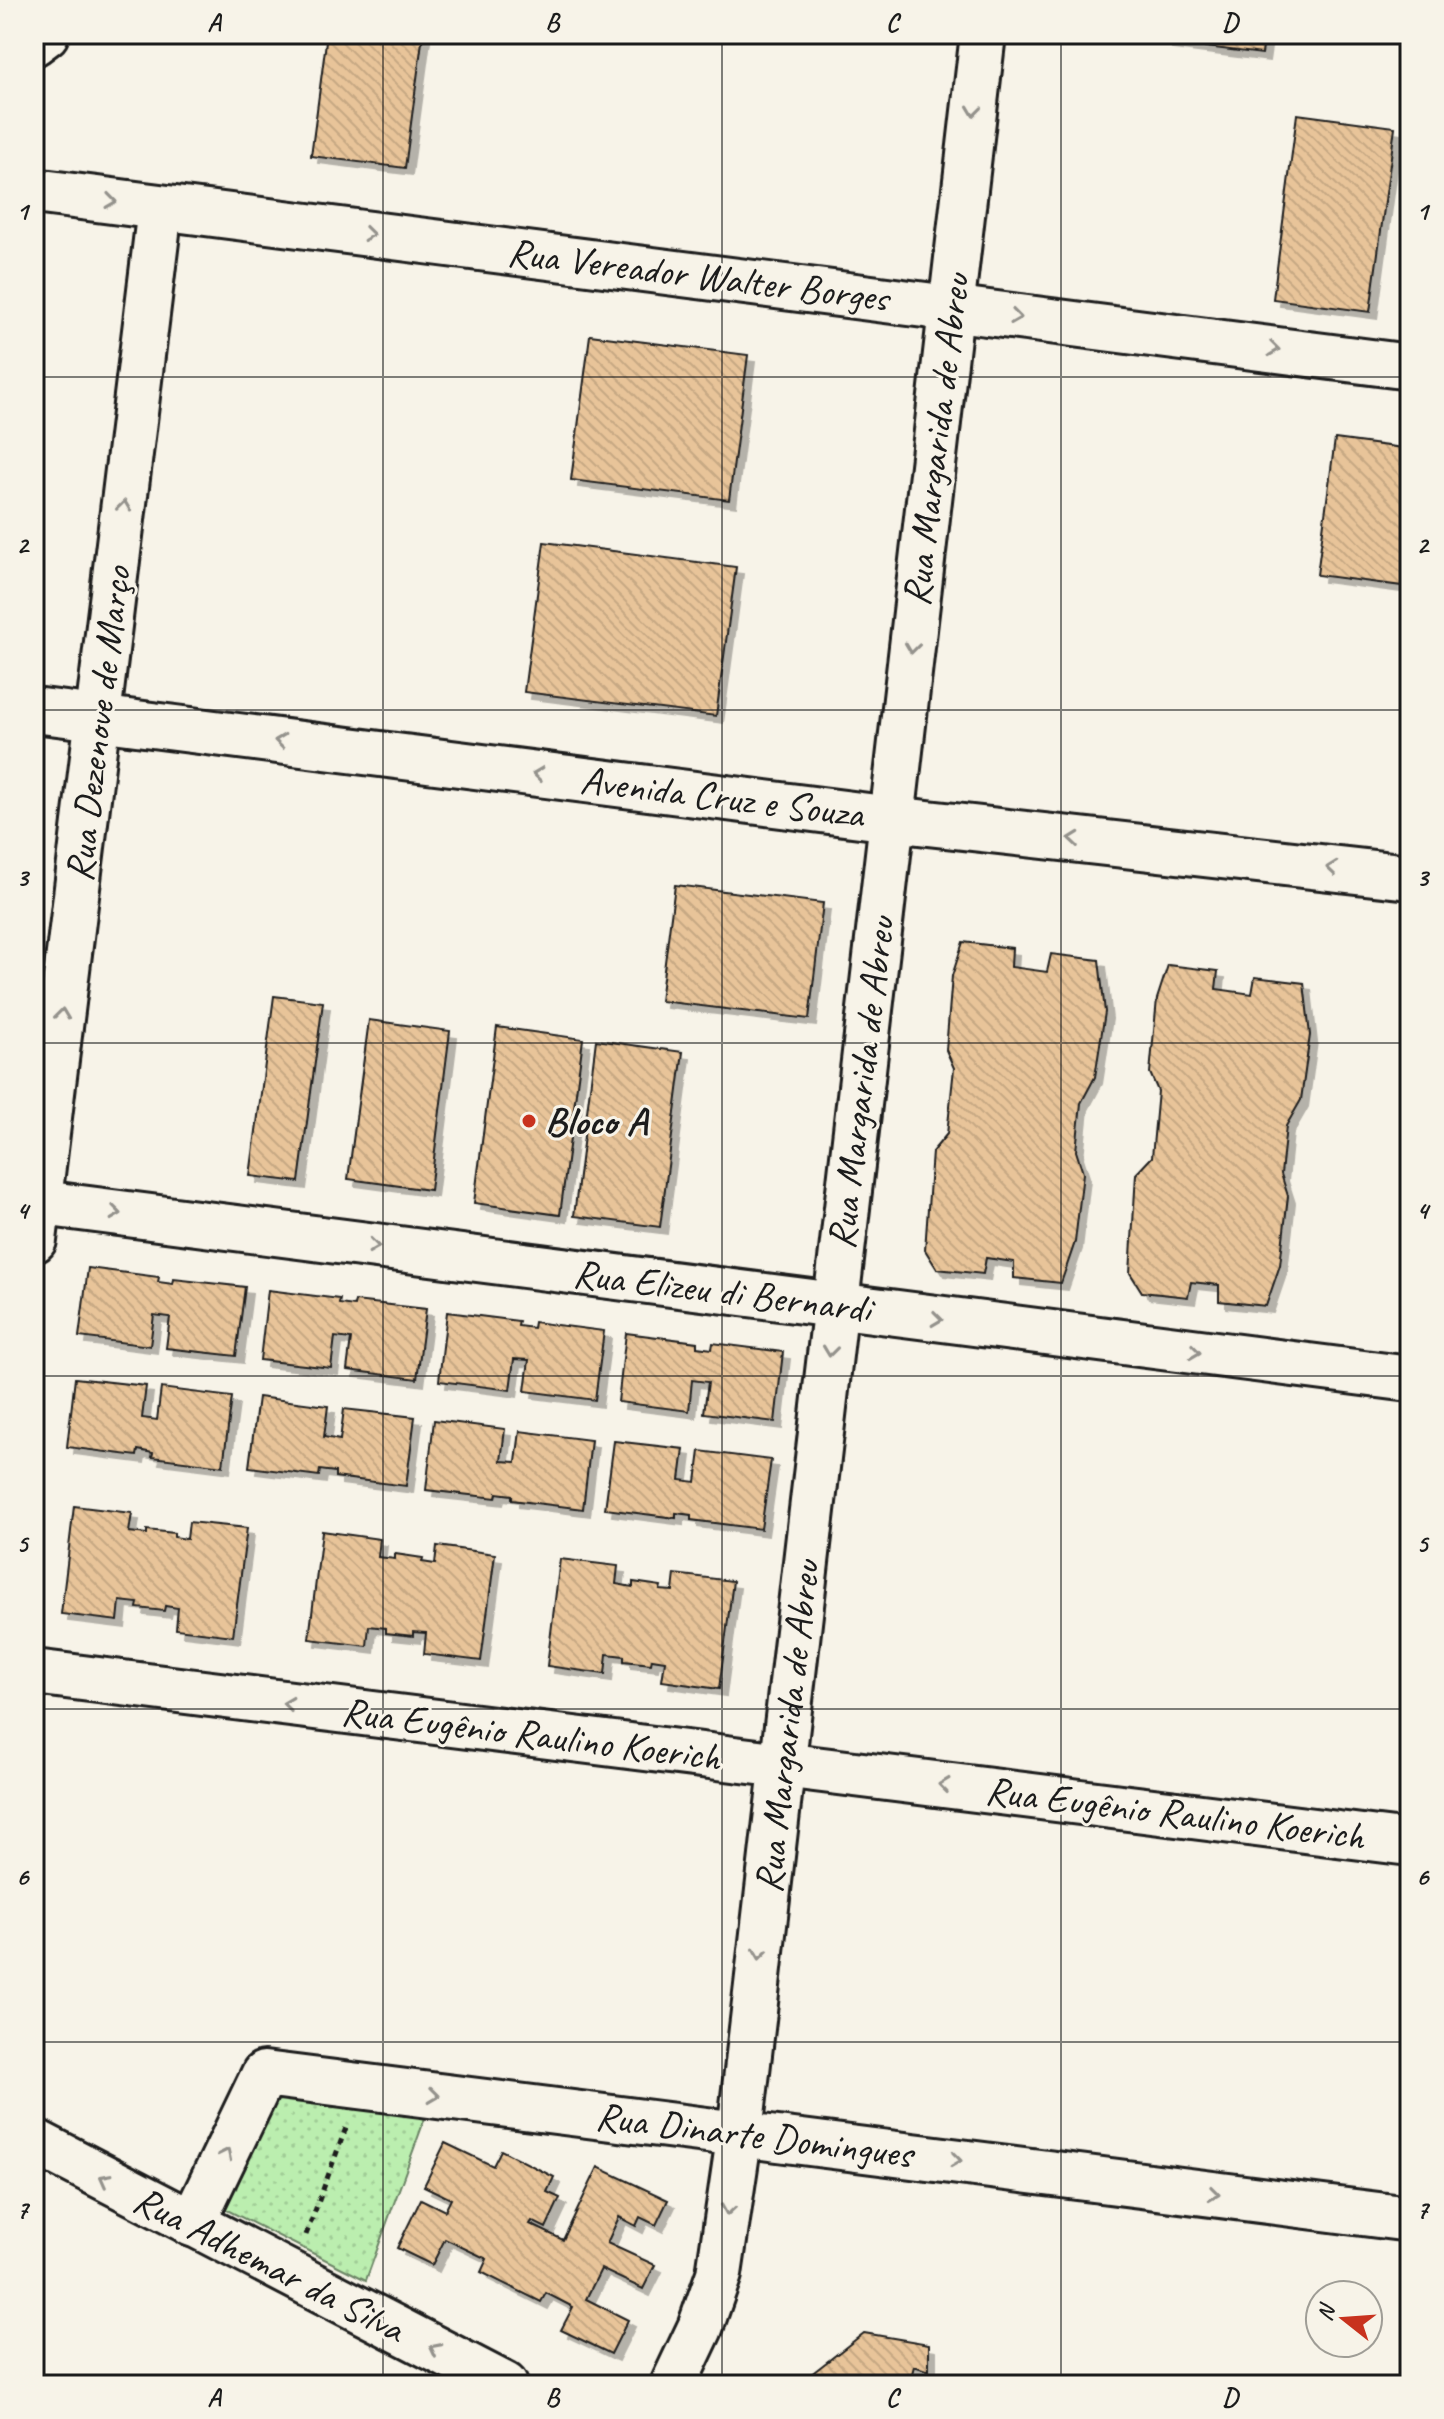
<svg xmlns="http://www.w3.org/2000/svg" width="1444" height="2419" viewBox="0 0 1444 2419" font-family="Caveat,sans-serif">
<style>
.grass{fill:url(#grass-dots);stroke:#6c8566;stroke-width:2}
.building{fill:url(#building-back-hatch);stroke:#1c1c1c;stroke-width:2;filter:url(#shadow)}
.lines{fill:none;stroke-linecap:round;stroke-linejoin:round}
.street-casing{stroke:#1c1c1c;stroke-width:50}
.secondary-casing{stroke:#1c1c1c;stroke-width:50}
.path{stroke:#1c1c1c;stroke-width:5;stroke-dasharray:6 6;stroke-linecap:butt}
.street{stroke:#f7f3e8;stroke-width:44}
.secondary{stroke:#f7f3e8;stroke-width:44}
.oneway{stroke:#94928c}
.grid{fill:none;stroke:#1c1c1c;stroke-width:2;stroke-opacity:0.55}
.poi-dot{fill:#c8321e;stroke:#f7f3e8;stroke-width:3}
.labels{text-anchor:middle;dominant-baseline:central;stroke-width:6;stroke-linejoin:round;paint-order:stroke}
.street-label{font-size:40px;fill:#1c1c1c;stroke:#f7f3e8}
.poi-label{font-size:40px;font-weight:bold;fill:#1c1c1c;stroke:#f7f3e8;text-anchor:start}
.neatline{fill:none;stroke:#1c1c1c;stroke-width:3}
.grid-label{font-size:26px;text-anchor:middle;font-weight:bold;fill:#1c1c1c}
</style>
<defs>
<pattern id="grass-dots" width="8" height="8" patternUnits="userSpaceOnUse" patternTransform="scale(2)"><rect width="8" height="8" fill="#bbeeaf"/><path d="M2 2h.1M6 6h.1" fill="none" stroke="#a0cc96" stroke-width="1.8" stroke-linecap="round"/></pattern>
<pattern id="building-back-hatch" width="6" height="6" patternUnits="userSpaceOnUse" patternTransform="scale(2)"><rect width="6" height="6" fill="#e8c499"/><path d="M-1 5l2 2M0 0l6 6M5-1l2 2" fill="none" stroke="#c6a883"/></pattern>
<filter id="shadow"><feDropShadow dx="7" dy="7" stdDeviation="0" flood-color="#0004"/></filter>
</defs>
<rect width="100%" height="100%" fill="#f7f3e8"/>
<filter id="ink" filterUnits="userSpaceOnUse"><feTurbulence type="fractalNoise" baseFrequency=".0125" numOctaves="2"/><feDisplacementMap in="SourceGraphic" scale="16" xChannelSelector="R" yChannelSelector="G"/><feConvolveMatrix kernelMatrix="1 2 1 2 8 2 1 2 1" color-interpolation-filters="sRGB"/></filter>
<g filter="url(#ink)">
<polygon class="grass" points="274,2096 425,2118 366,2280 221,2207"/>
<g class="building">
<polygon points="327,34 423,34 405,168 311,156"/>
<polygon points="1166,34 1265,34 1262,54 1165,42"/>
<polygon points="1297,114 1395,127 1370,312 1273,299"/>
<polygon points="590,335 748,355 729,500 571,480"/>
<polygon points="1335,439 1410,449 1410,587 1317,575"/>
<polygon points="544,542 736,567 716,716 524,692"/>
<polygon points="675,885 823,903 809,1019 660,1001"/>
<polygon points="963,942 1012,948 1011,967 1047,972 1051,954 1099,960 1105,1012 1095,1077 1081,1103 1076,1151 1083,1173 1075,1242 1061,1283 1014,1278 1014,1262 986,1258 983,1274 937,1269 925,1250 932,1152 947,1134 954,1068 946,1050 952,976"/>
<polygon points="1168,965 1218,971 1216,989 1252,994 1255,977 1304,983 1310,1035 1301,1100 1286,1126 1281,1174 1288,1196 1280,1265 1266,1306 1219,1301 1219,1285 1191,1282 1188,1297 1142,1292 1130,1273 1136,1174 1152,1157 1158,1091 1150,1073 1157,999"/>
<polygon points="274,996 323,1002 299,1182 250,1176"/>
<polygon points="369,1020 450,1031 430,1190 348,1179"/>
<polygon points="497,1027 583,1039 560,1215 474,1203"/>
<polygon points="596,1040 683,1052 660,1227 574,1216"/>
<polygon points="88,1268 159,1277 158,1282 173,1284 174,1279 245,1287 236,1356 166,1348 170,1317 154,1315 150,1346 79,1337"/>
<polygon points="268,1290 340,1299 339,1304 354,1306 355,1301 426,1309 417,1379 347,1370 351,1339 335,1337 331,1368 260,1360"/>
<polygon points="447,1312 519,1321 518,1326 533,1328 534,1322 604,1331 595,1400 525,1391 529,1360 514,1359 510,1390 439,1381"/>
<polygon points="626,1333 697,1342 697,1347 712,1349 713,1343 783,1352 775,1422 704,1413 708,1382 692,1380 689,1411 618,1402"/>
<polygon points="75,1378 146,1386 142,1418 157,1420 161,1388 232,1397 223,1466 152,1457 153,1453 138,1450 137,1456 67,1447"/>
<polygon points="258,1397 328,1406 324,1437 340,1440 344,1409 415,1417 406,1486 335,1477 335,1472 320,1470 319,1476 249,1467"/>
<polygon points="434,1420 505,1429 501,1461 516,1462 520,1431 591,1440 583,1509 512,1500 512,1495 497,1493 496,1498 426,1490"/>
<polygon points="614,1441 684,1449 680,1480 696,1482 700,1451 771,1460 761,1529 691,1520 691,1515 676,1513 676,1518 605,1509"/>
<polygon points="74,1506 132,1513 129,1532 147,1534 147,1530 174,1533 174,1537 187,1539 189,1522 247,1528 233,1636 176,1629 178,1608 165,1606 164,1611 137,1608 138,1603 120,1601 118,1621 61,1614"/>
<polygon points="322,1531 380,1539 378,1557 395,1559 395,1554 423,1558 422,1562 435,1564 437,1546 495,1554 481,1661 424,1654 426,1633 413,1632 413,1636 386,1633 386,1628 369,1626 367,1646 309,1639"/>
<polygon points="560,1559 618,1566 616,1584 633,1587 633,1582 661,1586 660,1590 673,1591 675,1574 733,1581 719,1689 662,1681 665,1661 652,1659 651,1664 624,1661 624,1656 607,1654 605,1674 547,1666"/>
<polygon points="445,2143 493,2166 501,2150 554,2177 547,2192 560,2198 546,2228 532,2221 530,2224 563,2240 598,2167 668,2200 656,2225 640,2217 636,2226 619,2217 607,2243 655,2265 643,2289 601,2269 586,2299 628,2320 611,2354 561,2330 573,2307 546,2293 541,2302 481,2272 487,2259 445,2239 432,2265 397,2248 421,2199 445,2211 451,2199 424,2186"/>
<polygon points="864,2333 929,2344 929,2371 914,2366 909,2385 808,2385 810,2375"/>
<polygon points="1410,2340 1410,2385 1401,2385"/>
</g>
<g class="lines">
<defs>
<g id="street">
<polyline points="34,191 1410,367"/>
<polyline points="34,710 892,819 1410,877"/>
<polyline points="34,1202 1410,1379"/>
<polyline points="34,1240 160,208"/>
<polyline points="34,1672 1410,1843"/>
<polyline points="192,2224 264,2074 1410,2219"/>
<path id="s1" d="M673,2385L700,2328L719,2274L740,2132L983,34"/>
</g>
<g id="secondary">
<polyline points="34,43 46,34"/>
<polyline points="34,2141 505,2385"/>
</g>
</defs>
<use href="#street" class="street-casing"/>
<use href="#secondary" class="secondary-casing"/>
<polyline class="path" points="306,2235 347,2125"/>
<use href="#street" class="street"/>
<use href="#secondary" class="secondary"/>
</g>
<defs><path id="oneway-chevron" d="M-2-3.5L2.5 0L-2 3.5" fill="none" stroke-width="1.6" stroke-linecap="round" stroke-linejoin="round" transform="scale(2)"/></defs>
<g class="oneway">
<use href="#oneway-chevron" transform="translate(974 111) rotate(97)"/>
<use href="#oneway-chevron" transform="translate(111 201) rotate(8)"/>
<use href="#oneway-chevron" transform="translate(369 234) rotate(7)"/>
<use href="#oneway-chevron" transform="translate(1016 317) rotate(8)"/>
<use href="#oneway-chevron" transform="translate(1274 349) rotate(7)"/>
<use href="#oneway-chevron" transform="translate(124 506) rotate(-83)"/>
<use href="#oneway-chevron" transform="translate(912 648) rotate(97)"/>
<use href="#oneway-chevron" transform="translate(280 741) rotate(-173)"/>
<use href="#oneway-chevron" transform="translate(538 774) rotate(-173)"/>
<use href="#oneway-chevron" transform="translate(1074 839) rotate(-174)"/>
<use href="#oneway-chevron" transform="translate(1332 868) rotate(-174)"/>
<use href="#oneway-chevron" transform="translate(62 1014) rotate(-83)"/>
<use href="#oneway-chevron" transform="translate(116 1213) rotate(7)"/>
<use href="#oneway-chevron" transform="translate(374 1246) rotate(7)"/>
<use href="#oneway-chevron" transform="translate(937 1319) rotate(7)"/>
<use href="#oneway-chevron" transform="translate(830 1351) rotate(97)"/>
<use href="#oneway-chevron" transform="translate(1195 1352) rotate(7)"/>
<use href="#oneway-chevron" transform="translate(288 1704) rotate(-173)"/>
<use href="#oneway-chevron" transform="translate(944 1785) rotate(-173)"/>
<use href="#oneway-chevron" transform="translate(760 1954) rotate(97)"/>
<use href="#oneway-chevron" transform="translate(434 2095) rotate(7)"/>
<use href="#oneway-chevron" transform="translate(226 2154) rotate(-64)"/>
<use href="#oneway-chevron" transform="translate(956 2160) rotate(7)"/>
<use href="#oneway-chevron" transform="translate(105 2179) rotate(-152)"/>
<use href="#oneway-chevron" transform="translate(1214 2194) rotate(7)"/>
<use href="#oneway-chevron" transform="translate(728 2210) rotate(99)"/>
<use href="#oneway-chevron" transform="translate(435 2349) rotate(-153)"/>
</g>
</g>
<path class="grid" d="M383,34V2385M722,34V2385M1061,34V2385M34,377H1410M34,710H1410M34,1043H1410M34,1376H1410M34,1709H1410M34,2042H1410"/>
<circle class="poi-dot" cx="529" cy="1121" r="8"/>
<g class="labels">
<g class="street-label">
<text transform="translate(698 275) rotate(7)">Rua Vereador Walter Borges</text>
<text transform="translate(936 440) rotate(-83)">Rua Margarida de Abreu</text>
<text transform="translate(98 724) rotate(-83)">Rua Dezenove de Março</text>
<text transform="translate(722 797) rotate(7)">Avenida Cruz e Souza</text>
<text transform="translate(861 1083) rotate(-83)">Rua Margarida de Abreu</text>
<text transform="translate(722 1291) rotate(7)">Rua Elizeu di Bernardi</text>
<text stroke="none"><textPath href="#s1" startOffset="672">Rua Margarida de Abreu</textPath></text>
<text transform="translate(531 1734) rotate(7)">Rua Eugênio Raulino Koerich</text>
<text transform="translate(1175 1813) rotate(7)">Rua Eugênio Raulino Koerich</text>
<text transform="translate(754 2135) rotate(7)">Rua Dinarte Domingues</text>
<text transform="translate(269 2264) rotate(27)">Rua Adhemar da Silva</text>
</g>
<g class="poi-label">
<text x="545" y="1121">Bloco A</text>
</g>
</g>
<rect width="1444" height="2419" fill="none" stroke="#f7f3e8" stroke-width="88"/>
<g transform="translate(1344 2319) rotate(287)"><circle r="38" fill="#f7f3e8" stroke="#9f9d96" stroke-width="2"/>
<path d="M0-6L14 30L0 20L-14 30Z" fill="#c8321e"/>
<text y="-12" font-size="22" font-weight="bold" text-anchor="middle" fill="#1c1c1c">N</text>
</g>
<rect x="44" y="44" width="1356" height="2331" class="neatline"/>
<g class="grid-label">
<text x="214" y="31">A</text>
<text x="552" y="31">B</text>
<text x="892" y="31">C</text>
<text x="1230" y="31">D</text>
<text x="22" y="220">1</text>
<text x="1422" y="220">1</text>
<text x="22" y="553">2</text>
<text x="1422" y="553">2</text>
<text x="22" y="886">3</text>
<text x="1422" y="886">3</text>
<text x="22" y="1219">4</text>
<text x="1422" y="1219">4</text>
<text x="22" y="1552">5</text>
<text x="1422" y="1552">5</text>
<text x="22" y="1885">6</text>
<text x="1422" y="1885">6</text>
<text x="22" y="2218">7</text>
<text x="1422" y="2218">7</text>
<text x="214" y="2406">A</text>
<text x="552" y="2406">B</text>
<text x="892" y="2406">C</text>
<text x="1230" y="2406">D</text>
</g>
</svg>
